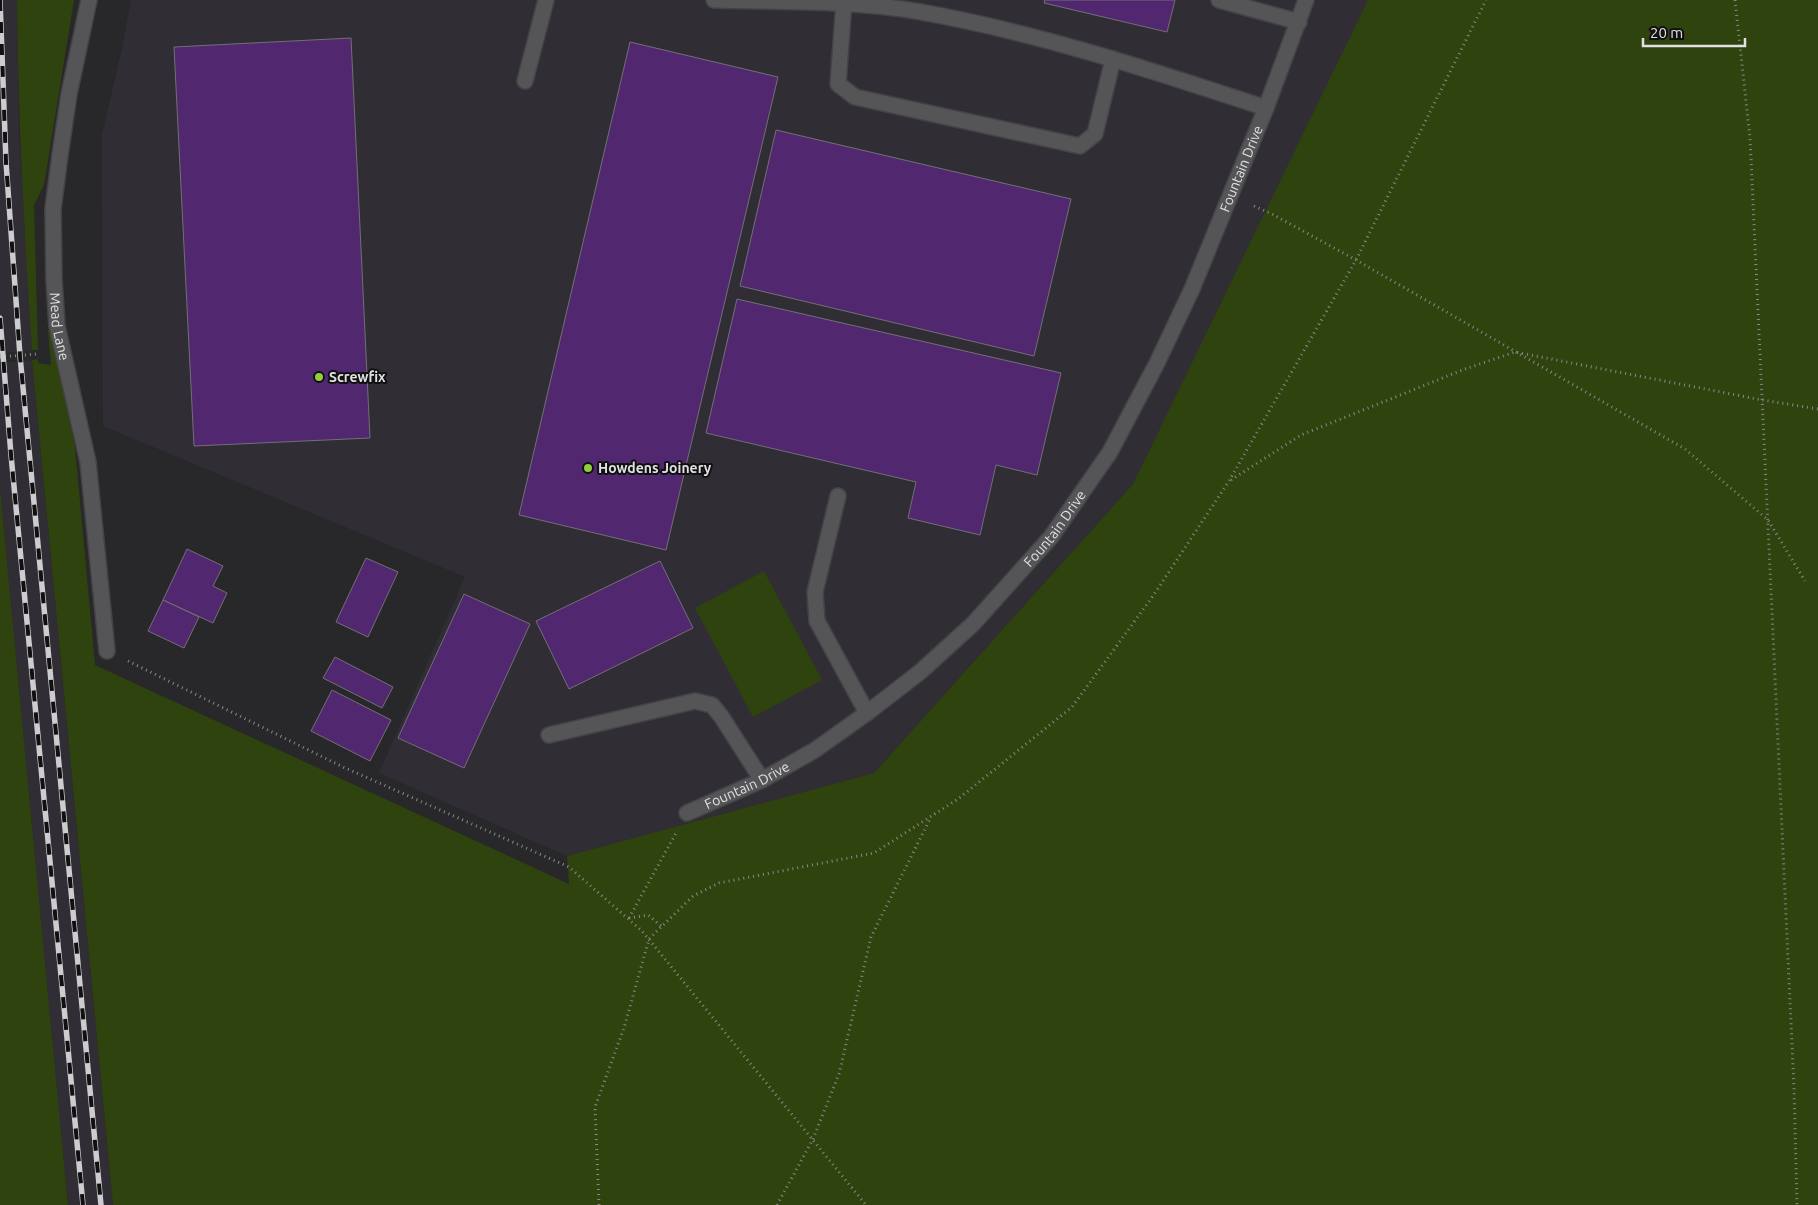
<svg xmlns="http://www.w3.org/2000/svg" width="1818" height="1205" viewBox="0 0 1818 1205" font-family="Ubuntu,sans-serif">
<style>
.built{fill:#312d35}
.green{fill:#2e430e}
.building{fill:#51286f;stroke:#717073}
.lines{fill:none;stroke-linecap:round;stroke-linejoin:round}
.minor-casing{stroke:#434244;stroke-width:18}
.path{stroke:#89888a;stroke-width:3;stroke-dasharray:1 4;stroke-linecap:butt}
.minor{stroke:#555457;stroke-width:15}
.rail-casing{stroke:#cdccce;stroke-width:5.5}
.rail{stroke:#101011;stroke-width:4;stroke-dasharray:11;stroke-linecap:butt}
.poi-dot{fill:#92cd3e;stroke:#101011;stroke-width:2}
.labels{text-anchor:middle;dominant-baseline:central;stroke-width:4;stroke-linejoin:round;paint-order:stroke}
.street-label{font-size:14px;fill:#e1e0e2;stroke:#101011}
.poi-label{font-size:14px;font-weight:bold;fill:#e1e0e2;stroke:#101011;text-anchor:start}
</style>
<rect width="100%" height="100%" fill="#282729"/>
<g class="built">
<polygon points="0,0 17,0 19,133 32,350 0,353"/>
<polygon points="131,0 1369,0 1133,484 874,773 567,856 379,773 465,577 103,426 102,135 122,48"/>
<polygon points="32,360 62,675 113,1205 68,1205 0,488 0,363"/>
</g>
<g class="green">
<path d="M17,0H74L44,185L34,205L38,350H32C24,233 18,117 17,0Z"/>
<polygon points="1368,0 1818,0 1818,1205 113,1205 32,360 38,359 38,363 51,365 48,331 51,331 75,447 95,665 569,884 567,856 874,773 1133,484"/>
<polygon points="0,488 68,1205 0,1205"/>
<polygon points="764,571 822,680 753,717 695,608"/>
</g>
<g class="building">
<polygon points="1045,0 1175,0 1167,32 1044,3"/>
<polygon points="351,38 370,438 194,446 174,47"/>
<polygon points="630,42 778,77 666,550 519,515"/>
<polygon points="776,130 1071,199 1034,356 740,286"/>
<polygon points="737,299 1061,373 1037,475 996,465 980,535 908,518 916,482 706,433"/>
<polygon points="187,549 223,566 213,586 227,593 213,623 163,600"/>
<polygon points="366,558 398,572 368,637 336,622"/>
<polygon points="660,561 693,628 569,689 536,621"/>
<polygon points="464,594 530,624 464,768 398,738"/>
<polygon points="163,600 199,617 184,648 148,631"/>
<polygon points="335,657 393,687 382,708 323,678"/>
<polygon points="332,690 391,720 370,761 311,731"/>
</g>
<g class="lines">
<defs>
<g id="minor">
<path id="s1" d="M89,0L69,94L60,155L53,209L54,280L57,326L88,462L107,651"/>
<path d="M714,0C783,2 853,0 921,12C1039,33 1153,71 1266,108"/>
<polyline points="1219,0 1299,22"/>
<polyline points="844,2 838,84 855,97 1080,146 1095,134 1113,59"/>
<polyline points="525,81 546,0"/>
<polyline points="838,496 815,592 817,621 867,713"/>
<polyline points="549,735 695,701 712,705 721,716 762,780"/>
<path id="s2" d="M687,813L762,780L815,750L867,713L920,672L973,624L1051,537L1110,452L1157,363L1192,289L1230,196L1266,108L1306,0"/>
</g>
</defs>
<use href="#minor" class="minor-casing"/>
<g class="path">
<polyline points="1735,0 1750,138 1794,1088 1797,1205"/>
<polyline points="1254,206 1272,214 1356,260 1685,449 1768,520 1805,581"/>
<polyline points="0,357 37,354"/>
<polyline points="1231,480 1301,435 1465,369 1515,352 1762,400 1818,409"/>
<polyline points="128,661 343,767 569,867 642,931 866,1205"/>
<polyline points="629,918 676,833"/>
<polyline points="629,918 648,915 661,926"/>
<polyline points="599,1205 595,1107 624,1028 649,939 693,896 719,883 874,853 958,799 1072,707 1153,596 1229,481 1356,260 1486,0"/>
<polyline points="777,1205 813,1139 839,1074 871,937 931,817"/>
</g>
<use href="#minor" class="minor"/>
<defs>
<g id="rail">
<polyline points="0,0 6,162 20,356 101,1205"/>
<polyline points="0,318 11,455 83,1205"/>
</g>
</defs>
<use href="#rail" class="rail-casing"/>
<use href="#rail" class="rail"/>
</g>
<g class="poi-dot">
<circle cx="319" cy="377" r="5"/>
<circle cx="588" cy="468" r="5"/>
</g>
<g class="labels">
<g class="street-label">
<text stroke="none"><textPath href="#s2" startOffset="878">Fountain Drive</textPath></text>
<text stroke="none"><textPath href="#s1" startOffset="330">Mead Lane</textPath></text>
<text stroke="none"><textPath href="#s2" startOffset="471">Fountain Drive</textPath></text>
<text stroke="none"><textPath href="#s2" startOffset="66">Fountain Drive</textPath></text>
</g>
<g class="poi-label">
<text x="329" y="377">Screwfix</text>
<text x="598" y="468">Howdens Joinery</text>
</g>
</g>
<path d="M1643 38v8h102v-8" fill="none" stroke="#e1e0e2" stroke-width="2.5"/>
<text x="1650" y="38" font-size="15" fill="#e1e0e2" stroke="#101011" stroke-width="4" paint-order="stroke">20 m</text>
</svg>
